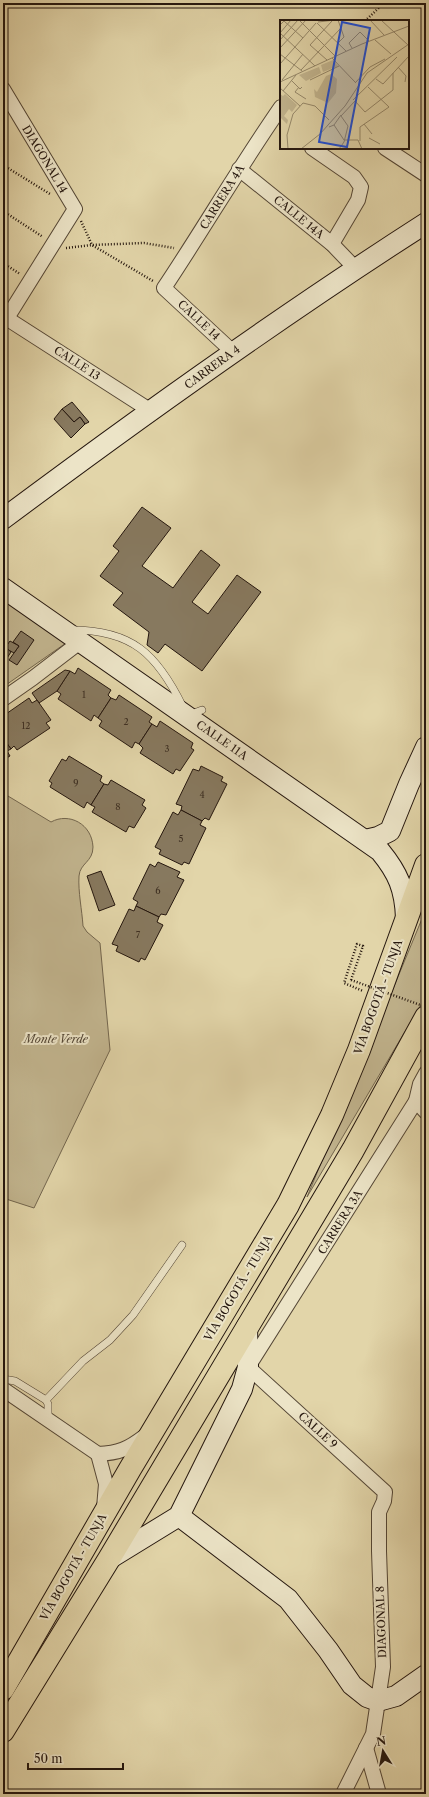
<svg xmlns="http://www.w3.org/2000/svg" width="429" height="1797" viewBox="0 0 429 1797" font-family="'Libre Caslon Text',serif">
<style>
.green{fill:#c2b58f;stroke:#73664e}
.building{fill:#87795f;stroke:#24160e}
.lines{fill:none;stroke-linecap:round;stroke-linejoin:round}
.lane-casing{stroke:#544635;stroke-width:8}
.street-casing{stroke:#544635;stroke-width:16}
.secondary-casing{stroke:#24160e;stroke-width:22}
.highway-casing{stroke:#24160e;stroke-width:24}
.path{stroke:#24160e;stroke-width:2.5;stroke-dasharray:1 2;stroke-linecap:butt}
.lane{stroke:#ece4c7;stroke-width:7}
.street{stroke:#ece4c7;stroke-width:14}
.secondary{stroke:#ece4c7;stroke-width:20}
.highway{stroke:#e2d5a9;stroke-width:22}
.path-bridge{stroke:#24160e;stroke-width:2.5;stroke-dasharray:1 2;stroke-linecap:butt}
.labels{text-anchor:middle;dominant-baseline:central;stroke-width:4;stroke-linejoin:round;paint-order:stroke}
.number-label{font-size:9px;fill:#3d2f22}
.street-label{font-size:11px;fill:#24160e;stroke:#ece4c7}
.park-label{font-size:11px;font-style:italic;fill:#534635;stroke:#ece4c7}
.inset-road{fill:none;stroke:#96896b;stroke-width:1}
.view{fill:#1d4ed8;fill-opacity:0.15;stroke:#1d4ed8;stroke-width:2}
.inset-edge{fill:none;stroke:#24160e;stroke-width:2}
</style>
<rect width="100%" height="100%" fill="#e2d5a9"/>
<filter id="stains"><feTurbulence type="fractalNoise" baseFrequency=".005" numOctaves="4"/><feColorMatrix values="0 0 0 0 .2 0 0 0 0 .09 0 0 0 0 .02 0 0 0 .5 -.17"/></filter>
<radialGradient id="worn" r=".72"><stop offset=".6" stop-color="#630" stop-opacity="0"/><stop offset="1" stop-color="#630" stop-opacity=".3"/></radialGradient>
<g class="green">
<polygon points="3,599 66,643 3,687"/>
<path d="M3,793L51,822C69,812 92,824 93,847C93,862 80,863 79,876C78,892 82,910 83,926L87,932L100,943L110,1050L34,1208L3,1198Z"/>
<polygon points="426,909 426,996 307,1197"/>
</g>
<g class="building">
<polygon points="72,402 89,422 85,424 80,417 74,422 62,409"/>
<polygon points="62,409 74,422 80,417 85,424 71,438 54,419"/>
<polygon points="142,507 171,528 142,566 173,588 201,550 220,565 192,602 208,614 237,575 261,592 202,671 165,644 158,653 147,645 149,632 113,605 123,593 100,576 119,551 113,546"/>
<polygon points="21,631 34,640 17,665 9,660 19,646 13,642"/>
<polygon points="10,641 19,646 14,653 5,648"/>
<polygon points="4,646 11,652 5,661 3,660"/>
<polygon points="78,668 111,690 108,695 111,698 98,718 94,715 91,721 58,699 61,694 57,691 70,671 75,674"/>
<polygon points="65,670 70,671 57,691 39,703 32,693"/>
<polygon points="119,695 152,717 149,722 152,724 139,744 135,742 132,748 99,726 102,721 98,718 111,698 116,700"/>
<polygon points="29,698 32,703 37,700 51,720 46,723 50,728 17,750 14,746 11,749 3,738 3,716"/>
<polygon points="160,721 193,743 191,748 194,750 180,771 176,769 173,774 140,753 143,748 139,744 152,724 157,727"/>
<polygon points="3,738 11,749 7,751 10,756 3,760"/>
<polygon points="69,756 102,776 100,781 104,784 91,805 87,802 84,808 50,787 52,783 49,781 62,759 66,761"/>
<polygon points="201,766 223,777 221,781 227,784 209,820 205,818 202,821 181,810 182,806 176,804 193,769 199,771"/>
<polygon points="111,780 145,800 142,805 146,808 134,828 129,826 126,832 92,812 95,807 91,805 104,784 108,785"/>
<polygon points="181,810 202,821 200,825 206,828 189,864 184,862 182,865 159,854 161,850 155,847 173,812 178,815"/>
<polygon points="158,862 180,872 177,877 184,880 166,915 161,914 159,917 136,906 138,902 133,899 150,864 155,867"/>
<polygon points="101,871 115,905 99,911 87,876"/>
<polygon points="136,906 159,917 157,922 163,925 145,960 141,958 139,962 116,951 118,946 112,944 129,909 134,911"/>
</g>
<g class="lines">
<defs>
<g id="lane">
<polyline points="3,383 4,383"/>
<path d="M72,630C132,630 157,654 183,707"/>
<polyline points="189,715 202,710"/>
<polyline points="3,1379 15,1381 46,1400 48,1404 48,1419"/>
<polyline points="46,1400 83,1361 110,1340 133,1315 182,1245"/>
</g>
<g id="street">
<polyline points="3,89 75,209 7,318"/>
<polyline points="312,148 354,177 361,187 358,200 332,244"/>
<polyline points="385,148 426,175"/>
<polyline points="239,169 332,244 355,268"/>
<polyline points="3,316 151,411"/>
<path d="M233,352L164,288C204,228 240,166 281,107"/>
<polyline points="3,699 33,678 80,642"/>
<polyline points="416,1101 426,1112"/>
<polyline points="3,1389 98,1454"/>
<path d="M98,1454C119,1453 128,1449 145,1436"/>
<polyline points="98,1454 106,1484 104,1508"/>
<polyline points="366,1748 379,1794"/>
<polyline points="343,1794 373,1734 383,1667 379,1551 379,1512 384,1501 385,1492 248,1367 416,1101 420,1084 426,1073"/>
</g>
<g id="secondary">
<path d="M3,519C141,416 281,316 426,223"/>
<path d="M3,588L380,851C398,873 405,889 406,918"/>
<polyline points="365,840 378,837 390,831 409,784 426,747"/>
<polyline points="179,1516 288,1599 328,1650 352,1685 367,1697 378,1701 396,1696 426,1675"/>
<polyline points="109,1559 179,1516 242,1389 248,1367 247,1326"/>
</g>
<g id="highway">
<polyline points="3,1689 130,1469 288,1205 332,1115 359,1050 426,865"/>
<polyline points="3,1731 109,1559 353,1150 426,1017"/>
</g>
</defs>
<use href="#lane" class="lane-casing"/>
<use href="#street" class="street-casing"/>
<use href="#secondary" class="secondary-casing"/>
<use href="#highway" class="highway-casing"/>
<g class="path">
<polyline points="365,21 384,3"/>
<polyline points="3,165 50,194"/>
<polyline points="3,211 43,237"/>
<polyline points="81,221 92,245 153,281"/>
<polyline points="66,248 92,245 144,243 174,248"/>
<polyline points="3,263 20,274"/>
<polyline points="351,980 363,946 357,944 344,983 363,991"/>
</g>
<use href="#lane" class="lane"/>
<use href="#street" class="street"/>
<use href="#secondary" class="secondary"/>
<use href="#highway" class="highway"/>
<polyline class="path-bridge" points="351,980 426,1007"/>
</g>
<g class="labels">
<g class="number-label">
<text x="84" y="694">1</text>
<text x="126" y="721">2</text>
<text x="26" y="725">12</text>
<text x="167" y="748">3</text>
<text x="76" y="782">9</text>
<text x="202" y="794">4</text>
<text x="118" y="806">8</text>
<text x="181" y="838">5</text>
<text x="158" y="890">6</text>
<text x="138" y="934">7</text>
</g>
<g class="street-label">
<text transform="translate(45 159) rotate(59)">DIAGONAL 14</text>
<text transform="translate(222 197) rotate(-58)">CARRERA 4A</text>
<text transform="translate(299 217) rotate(39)">CALLE 14A</text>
<text transform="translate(199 320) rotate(43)">CALLE 14</text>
<text transform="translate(77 363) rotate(33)">CALLE 13</text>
<text transform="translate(212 367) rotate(-36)">CARRERA 4</text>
<text transform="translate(222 740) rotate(35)">CALLE 11A</text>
<text transform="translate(378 997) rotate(-70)">VÍA BOGOTÁ - TUNJA</text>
<text transform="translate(340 1222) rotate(-58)">CARRERA 3A</text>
<text transform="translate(238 1288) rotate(-59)">VÍA BOGOTÁ - TUNJA</text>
<text transform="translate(318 1430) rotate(42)">CALLE 9</text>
<text transform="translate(73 1567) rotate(-60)">VÍA BOGOTÁ - TUNJA</text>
<text transform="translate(381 1622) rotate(-92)">DIAGONAL 8</text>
</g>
<g class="park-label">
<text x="56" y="1039">Monte Verde</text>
</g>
</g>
<g transform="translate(280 20)">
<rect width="129" height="129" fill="#e2d5a9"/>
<path d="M53,40L58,46L43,52L41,45ZM39,47L41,53L26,61L19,55ZM51,54L57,59L56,73L48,83L35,77L34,69L37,72L46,56ZM0,74L3,76L5,74L17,85L12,92L9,89L4,96L8,100L7,104L0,97Z" fill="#c2b58f"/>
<path class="inset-road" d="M19,0L55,36M90,0L104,15M101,0L128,25M38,2L55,0M37,3L66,31M0,5L4,1L23,18M0,13L35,46M0,13L11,0M0,20L18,0M95,20L111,34M58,23L64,17L58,0M0,28L26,0M72,28L69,23L80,12L89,21M0,34L22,51M52,38L75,62M47,40L30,25L52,1M0,44L36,3M118,47L126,56L125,62M21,50L61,8M96,59L103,64L129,36M2,60L23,34M30,60L59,46M12,61L20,69L22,67M0,62L82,24L129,6M75,63L90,47L105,39M19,67L15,72L26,79M0,68L20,86M3,71L16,55M73,80L117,37M75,81L85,92M85,92L113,70V53M84,104L92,114M54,105L64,120H78L82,129M49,107L54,105L61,95M89,118L100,124M80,121V107L109,87L88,67M8,129L7,115L13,94L23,83L35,86L49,100M21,129L40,114L65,86L87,53L129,24M59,129L64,122L68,106L61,96L75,81"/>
<path class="view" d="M62,2L90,8L67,127L39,122Z"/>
<rect width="129" height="129" class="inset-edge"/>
</g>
<rect width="429" height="1797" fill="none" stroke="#e2d5a9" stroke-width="16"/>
<rect x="4" y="4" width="421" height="1789" fill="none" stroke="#24160e" stroke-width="2"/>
<rect x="8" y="8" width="413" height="1781" fill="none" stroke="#24160e"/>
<g transform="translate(383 1751) rotate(349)" stroke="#ece4c7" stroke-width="3" paint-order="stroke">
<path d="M0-3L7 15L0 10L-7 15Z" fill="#24160e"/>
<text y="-6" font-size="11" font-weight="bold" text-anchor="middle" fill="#24160e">N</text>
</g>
<path d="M28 1763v6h95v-6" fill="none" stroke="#24160e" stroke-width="2"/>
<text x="34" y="1763" font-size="12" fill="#24160e" stroke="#ece4c7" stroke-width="3" paint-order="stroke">50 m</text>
<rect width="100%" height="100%" filter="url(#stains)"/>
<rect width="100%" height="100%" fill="url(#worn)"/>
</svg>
